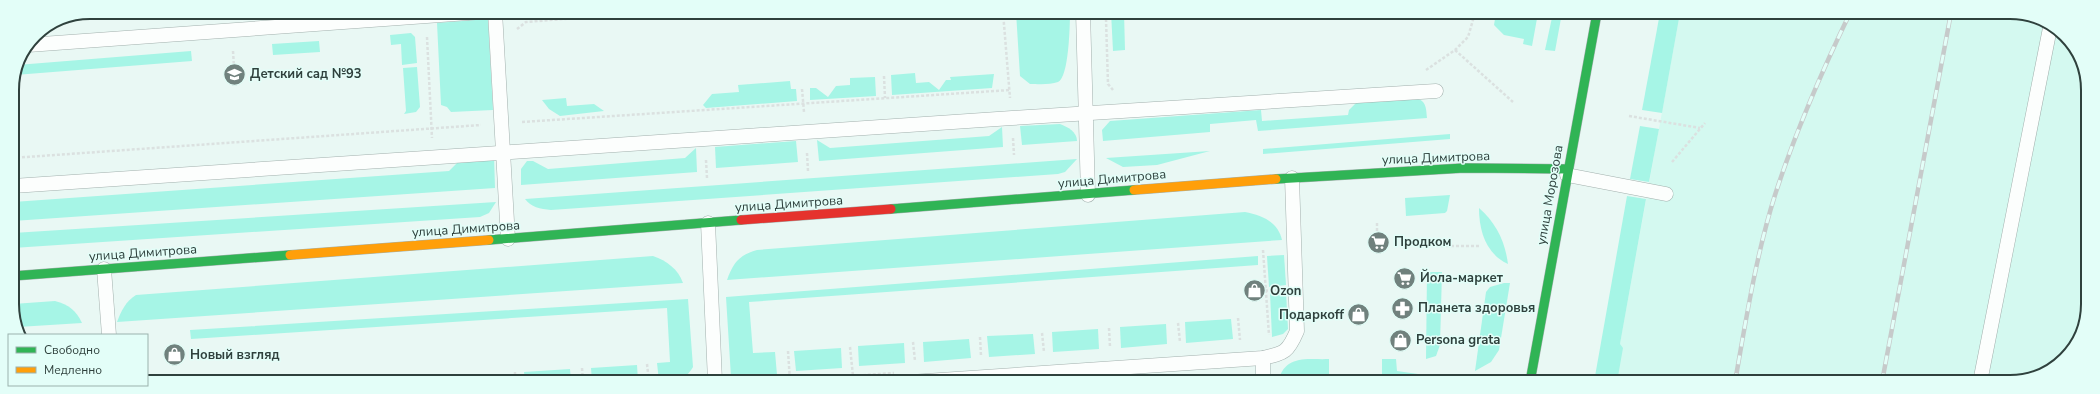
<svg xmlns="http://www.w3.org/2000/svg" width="2100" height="394" viewBox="0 0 2100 394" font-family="'Nunito Sans',sans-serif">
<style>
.built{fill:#d4f9f0}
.green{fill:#a6f5e6}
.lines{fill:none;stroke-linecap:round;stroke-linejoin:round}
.lane-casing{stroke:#a2b0ad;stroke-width:15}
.fast-casing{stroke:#a2b0ad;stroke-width:10}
.slow-casing{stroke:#a2b0ad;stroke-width:10}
.jam-casing{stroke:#a2b0ad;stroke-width:10}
.path{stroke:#dbe1e0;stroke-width:2.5;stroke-dasharray:3 2;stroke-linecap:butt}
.lane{stroke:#fcfefd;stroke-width:14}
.fast{stroke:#30b455;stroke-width:9}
.slow{stroke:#ff9f0a;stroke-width:9}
.jam{stroke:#e5322d;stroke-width:9}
.rail-casing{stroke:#c6caca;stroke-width:4.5}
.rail{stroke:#e3fef8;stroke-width:3;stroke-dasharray:9;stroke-linecap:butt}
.labels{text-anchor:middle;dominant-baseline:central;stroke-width:3;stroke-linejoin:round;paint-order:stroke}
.poi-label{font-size:13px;font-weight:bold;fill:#2f413d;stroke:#e3fef8;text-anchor:start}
.street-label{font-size:13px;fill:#2f413d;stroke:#e3fef8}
.rim{fill:none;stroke:#2f413d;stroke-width:2}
</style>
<rect width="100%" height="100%" fill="#e9f8f4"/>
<polygon class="built" points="1680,13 2020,13 2065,35 2086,75 2087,314 2062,362 2015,382 1613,382"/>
<g class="green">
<path d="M1016,12H1070C1070,24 1069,78 1058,82C1050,85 1038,84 1030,84L1020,76Z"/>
<polygon points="1111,12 1124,12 1125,50 1113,51"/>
<polygon points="1496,13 1538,13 1532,46 1523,44 1524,39 1504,35 1494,25"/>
<polygon points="1553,13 1562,13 1555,51 1545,50"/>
<polygon points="1660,13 1680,13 1662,113 1642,110"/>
<polygon points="488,19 493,110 451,112 447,107 441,105 437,23"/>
<polygon points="411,33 415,37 417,63 402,65 401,44 391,45 390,35"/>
<polygon points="319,41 320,52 273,55 272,44"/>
<polygon points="191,51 192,61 15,75 17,65"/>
<polygon points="417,67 420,107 416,112 404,114 406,111 403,68"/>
<polygon points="915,73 916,83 929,82 939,90 946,80 951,80 950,77 994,74 992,88 892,95 891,75"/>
<polygon points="875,77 876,96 810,100 810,88 816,88 828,97 836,86 850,85 850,78"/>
<polygon points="790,81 791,89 796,89 797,101 706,108 703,105 712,94 739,92 738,85"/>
<polygon points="566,98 567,106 594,104 604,111 560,116 549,109 542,100"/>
<path d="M1418,99C1427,102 1426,110 1427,118L1258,131L1256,120L1210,124V132L1103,141L1102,130L1110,121L1261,110L1262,121L1348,115L1349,110L1356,103Z"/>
<path d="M1060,124C1068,127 1077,132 1077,141L1022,145L1020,126Z"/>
<polygon points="1640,126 1659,129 1649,182 1630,179"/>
<polygon points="1002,127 1003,147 819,161 817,140 830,148 989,136"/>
<polygon points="1450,134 1450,139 1263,154 1263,149"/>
<polygon points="796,141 798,162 716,168 715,147"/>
<polygon points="696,148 697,172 521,185 521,169 527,161 533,161 548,169 685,158"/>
<polygon points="1210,151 1157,165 1123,167 1106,158"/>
<polygon points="494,156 495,188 13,221 13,202 449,171 462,158"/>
<path d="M1077,159L1065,172L1058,174L551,210C540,209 531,207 525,199Z"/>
<polygon points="1450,195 1447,211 1445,213 1406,216 1405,198"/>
<polygon points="1627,196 1646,199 1620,344 1623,348 1617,382 1594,382"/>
<polygon points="496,202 489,213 480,217 13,248 13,233"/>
<path d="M1479,208C1496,223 1505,241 1508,264C1486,254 1479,231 1479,208Z"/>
<path d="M1245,212C1262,215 1278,222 1282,240L727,280C733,263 739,255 757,250Z"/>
<polygon points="1284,255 1286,285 1269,287 1267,256"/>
<path d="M653,256C667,261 678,269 683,283L117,322C121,311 126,301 136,295Z"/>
<polygon points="1258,256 1258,265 749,302 753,353 775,352 777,375 731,377 726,297"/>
<polygon points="1427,272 1442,272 1440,345 1436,356 1426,359"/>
<polygon points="1504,283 1510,283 1499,350 1491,362 1475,371 1486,292 1490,287"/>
<polygon points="1286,292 1288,329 1283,334 1272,337 1270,293"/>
<path d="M688,299L693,367C685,381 675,381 659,381L657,363L670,362L667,308L191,339L190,330Z"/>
<path d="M55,301C69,305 76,310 82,323L18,327L14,319L13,304Z"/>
<polygon points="1231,319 1233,339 1186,343 1185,322"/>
<polygon points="1166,324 1167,344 1121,348 1120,327"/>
<polygon points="1098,329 1099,349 1053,352 1052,332"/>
<polygon points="1033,334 1035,354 989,357 987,336"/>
<polygon points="969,339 971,358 924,362 923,342"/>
<polygon points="904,343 905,363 859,366 858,346"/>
<polygon points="841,348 842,368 796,371 794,351"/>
<path d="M1329,359V382H1278C1285,354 1307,360 1329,359Z"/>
<polygon points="1382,359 1396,359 1397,371 1439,377 1438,382 1382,382"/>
<polygon points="637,365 638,381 592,381 591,368"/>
<polygon points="570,369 571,381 525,381 524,372"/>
<polygon points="503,374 504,381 457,381 457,376"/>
</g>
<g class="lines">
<defs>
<g id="lane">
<polyline points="495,12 508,239"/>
<polyline points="1083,12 1088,195"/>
<polyline points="28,45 482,12"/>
<polyline points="1567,175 1666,194"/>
<polyline points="13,186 1012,118 1436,91"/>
<polyline points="708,223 715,381"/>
<polyline points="104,269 109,335"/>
<polyline points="1263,358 1263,382"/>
<path d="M911,382L1263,358C1285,353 1288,352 1297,331L1292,178"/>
<polyline points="1980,382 2050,28"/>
</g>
<g id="fast">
<polyline points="1276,179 1464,168 1568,169"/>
<polyline points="891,209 1134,190"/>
<polyline points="489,240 741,220"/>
<polyline points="13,276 290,255"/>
<polyline points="1530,382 1597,13"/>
</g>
<g id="slow">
<polyline points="1134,190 1276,179"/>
<polyline points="290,255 489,240"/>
</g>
<polyline id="jam" points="741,220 891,209"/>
</defs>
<use href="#lane" class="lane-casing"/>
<use href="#fast" class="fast-casing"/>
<use href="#slow" class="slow-casing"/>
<use href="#jam" class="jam-casing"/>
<g class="path">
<polyline points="1003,12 1010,98"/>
<polyline points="104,18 111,12"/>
<polyline points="1106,19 1108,84 1113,90"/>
<polyline points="517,29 526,22 651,12"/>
<polyline points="427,37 432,138"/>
<polyline points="1455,50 1513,102"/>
<polyline points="233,51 234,67"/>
<polyline points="1426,70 1455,50 1468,37 1475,13"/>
<polyline points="884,76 885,98"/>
<polyline points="802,89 804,112"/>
<polyline points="1629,116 1700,128"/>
<polyline points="522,122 1010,90"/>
<polyline points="1013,138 1014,155"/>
<polyline points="807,153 808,171"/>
<polyline points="12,158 481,125"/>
<polyline points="706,160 707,178"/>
<polyline points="1672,162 1705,123"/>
<polyline points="1377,223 1377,237"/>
<polyline points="1441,246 1481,246"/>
<polyline points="1263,250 1269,335"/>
<polyline points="1260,291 1276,290"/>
<polyline points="1238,318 1240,340"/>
<polyline points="1178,323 1180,342"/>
<polyline points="1109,328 1110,347"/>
<polyline points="1042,333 1044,352"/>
<polyline points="980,337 981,356"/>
<polyline points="913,342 915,361"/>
<polyline points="850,347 853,376"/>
<polyline points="788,351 790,381"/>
<polyline points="647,364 649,381"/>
<polyline points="582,368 583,381"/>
<polyline points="515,372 515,381"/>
<polyline points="446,377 447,381"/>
<polyline points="778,381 894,373"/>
</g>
<use href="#lane" class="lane"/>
<use href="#fast" class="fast"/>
<use href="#slow" class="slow"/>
<use href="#jam" class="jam"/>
<defs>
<g id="rail">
<path d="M1735,382C1746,320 1756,255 1775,195C1795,133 1822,71 1850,13"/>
<polyline points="1882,382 1951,13"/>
</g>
</defs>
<use href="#rail" class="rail-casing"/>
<use href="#rail" class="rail"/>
</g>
<defs>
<symbol id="school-disc" viewBox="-11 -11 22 22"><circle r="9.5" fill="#70817d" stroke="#e3fef8"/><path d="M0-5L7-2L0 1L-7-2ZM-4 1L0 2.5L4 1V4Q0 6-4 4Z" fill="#fff"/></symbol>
<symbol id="supermarket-disc" viewBox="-11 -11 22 22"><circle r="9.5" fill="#70817d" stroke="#e3fef8"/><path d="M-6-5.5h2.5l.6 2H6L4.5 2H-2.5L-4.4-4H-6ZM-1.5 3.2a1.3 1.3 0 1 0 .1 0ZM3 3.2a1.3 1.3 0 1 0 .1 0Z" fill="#fff"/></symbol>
<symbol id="shop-disc" viewBox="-11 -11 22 22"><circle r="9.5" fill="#70817d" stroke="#e3fef8"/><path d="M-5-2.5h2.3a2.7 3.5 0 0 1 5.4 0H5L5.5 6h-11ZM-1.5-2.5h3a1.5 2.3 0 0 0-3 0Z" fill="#fff"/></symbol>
<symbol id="pharmacy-disc" viewBox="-11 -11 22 22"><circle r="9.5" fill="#70817d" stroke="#e3fef8"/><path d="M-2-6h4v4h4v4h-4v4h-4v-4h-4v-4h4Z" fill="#fff"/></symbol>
</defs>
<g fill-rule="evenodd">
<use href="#school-disc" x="222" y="62" width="25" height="25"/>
<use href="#supermarket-disc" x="1366" y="230" width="25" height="25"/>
<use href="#supermarket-disc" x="1392" y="266" width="25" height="25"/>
<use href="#shop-disc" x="1242" y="278" width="25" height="25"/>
<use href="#pharmacy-disc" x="1390" y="296" width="25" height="25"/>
<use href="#shop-disc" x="1346" y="302" width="25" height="25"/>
<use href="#shop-disc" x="1388" y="328" width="25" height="25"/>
<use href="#shop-disc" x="162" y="342" width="25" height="25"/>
</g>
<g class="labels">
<g class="poi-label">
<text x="250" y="74">Детский сад №93</text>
<text x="1394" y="242">Продком</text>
<text x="1420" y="278">Йола-маркет</text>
<text x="1270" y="291">Ozon</text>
<text x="1418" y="308">Планета здоровья</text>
<text x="1344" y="315" text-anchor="end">Подаркоff</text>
<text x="1416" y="340">Persona grata</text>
<text x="190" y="355">Новый взгляд</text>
</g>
<g class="street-label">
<text transform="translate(1436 158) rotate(-2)">улица Димитрова</text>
<text transform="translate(1112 179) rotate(-5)">улица Димитрова</text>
<text transform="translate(1550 195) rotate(-80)">улица Морозова</text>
<text transform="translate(789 204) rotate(-4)">улица Димитрова</text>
<text transform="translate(466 229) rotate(-4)">улица Димитрова</text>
<text transform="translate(143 253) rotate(-4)">улица Димитрова</text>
</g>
</g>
<path d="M0 0H2100V394H0ZM90 19H2010A71 71 0 0 1 2081 90V304A71 71 0 0 1 2010 375H90A71 71 0 0 1 19 304V90A71 71 0 0 1 90 19Z" fill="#e3fef8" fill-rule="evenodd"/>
<path class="rim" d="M90 19H2010A71 71 0 0 1 2081 90V304A71 71 0 0 1 2010 375H90A71 71 0 0 1 19 304V90A71 71 0 0 1 90 19Z"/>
<rect x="8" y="334" width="140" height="52" fill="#e3fef8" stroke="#9bb2ad"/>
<rect x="16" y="347" width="20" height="6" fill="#30b455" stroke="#9bb2ad"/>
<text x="44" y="354" font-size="12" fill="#2f413d">Свободно</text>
<rect x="16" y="367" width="20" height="6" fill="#ff9f0a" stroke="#9bb2ad"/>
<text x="44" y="374" font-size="12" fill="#2f413d">Медленно</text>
</svg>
